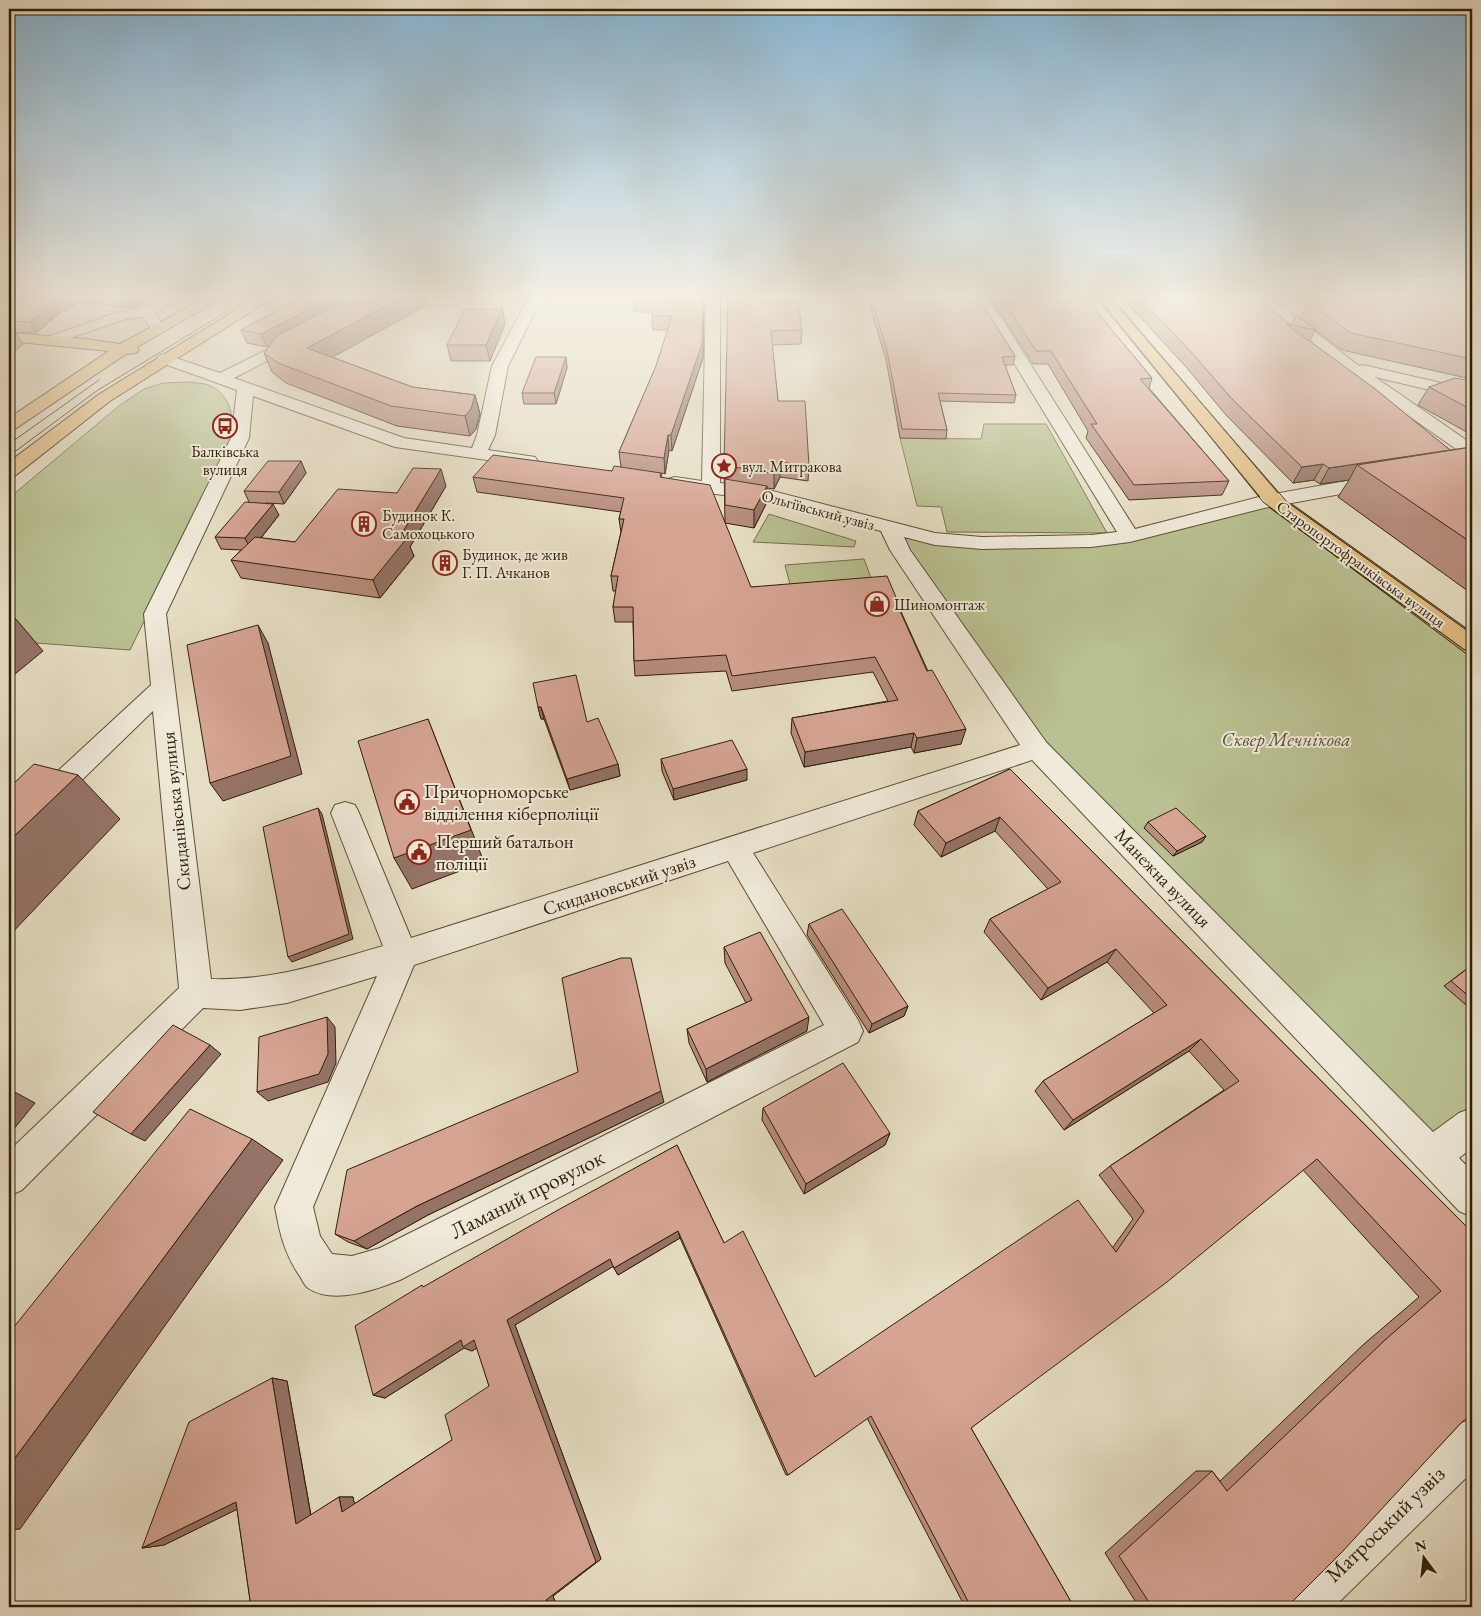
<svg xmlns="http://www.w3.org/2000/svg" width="1481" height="1616" viewBox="0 0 1481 1616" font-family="'EB Garamond',serif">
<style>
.green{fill:#b9c091;stroke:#756f4c}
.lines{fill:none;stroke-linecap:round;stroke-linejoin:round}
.minor-casing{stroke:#5e4e37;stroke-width:2}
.major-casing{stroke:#311e08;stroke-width:2}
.minor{fill:#efead9;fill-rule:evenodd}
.major{fill:#e3bf82;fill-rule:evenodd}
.tram{stroke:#311e08;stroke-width:1}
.wall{fill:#b78d7e;stroke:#311e08}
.shaded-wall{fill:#957367;stroke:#311e08}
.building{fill:#d5a493;stroke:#311e08}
.labels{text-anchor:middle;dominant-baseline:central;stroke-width:4;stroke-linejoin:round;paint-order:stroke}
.far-poi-label{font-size:16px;fill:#311e08;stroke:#efead9;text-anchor:start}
.far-street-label{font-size:16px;fill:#311e08;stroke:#efead9}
.park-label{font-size:19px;font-style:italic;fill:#5a4f31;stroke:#efead9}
.poi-label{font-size:19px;fill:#311e08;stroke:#efead9;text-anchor:start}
.street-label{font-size:19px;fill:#311e08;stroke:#efead9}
.near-street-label{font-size:22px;fill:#311e08;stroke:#efead9}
</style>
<rect width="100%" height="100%" fill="#e6dec4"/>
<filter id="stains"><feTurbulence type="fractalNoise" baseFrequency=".004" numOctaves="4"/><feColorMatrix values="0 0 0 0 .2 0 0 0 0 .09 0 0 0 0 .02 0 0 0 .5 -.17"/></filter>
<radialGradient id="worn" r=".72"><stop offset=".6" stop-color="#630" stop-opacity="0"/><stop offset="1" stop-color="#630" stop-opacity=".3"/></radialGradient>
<g class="green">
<path d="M187,382C195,383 205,383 211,386C232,397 233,418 233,439L130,650L9,641V498L120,405L144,389L163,383Z"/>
<polygon points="984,424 1046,424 1107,533 947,532 941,507 917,506 900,438 981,439"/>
<polygon points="1274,501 1472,644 1472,1126 1432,1156 1037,749 890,529 919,536 1091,541"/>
<polygon points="769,514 856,541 854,547 753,542"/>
<polygon points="864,559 874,586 792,592 785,565"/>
</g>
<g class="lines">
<defs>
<g id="minor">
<polygon points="170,294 193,294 191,297 181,299 155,313 164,327 162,330 152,330 143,317 126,319 52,344 47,343 45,340 47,337 119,312 144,308"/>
<polygon points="397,294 420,294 449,299 459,294 478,294 476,297 450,307 412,301 388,303 381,299 383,296"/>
<path d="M537,294H553L537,308L508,366L495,435L488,450L535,457L538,461L535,465L529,466L395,447L253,396L249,438L166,614L211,979C273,981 324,963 383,946L331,813L335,805L345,802L355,805L359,813L411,938L1020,745L890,550L881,531L756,499L675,489L668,487L666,483L668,479L675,477L702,481L706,294H720V483L757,487L935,533L982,537L1091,535L1117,532L972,294H986L1135,529L1263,496L1379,475L1386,477L1388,481L1386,485L1379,487L1264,508L1130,542L1091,547L982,549L935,545L904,537L910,550L1046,742L1433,1132L1459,1113L1472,1108V1148L1459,1158L1472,1171V1217L1459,1211L1032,760L753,853L858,1020L863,1031L858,1042L400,1280C375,1290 333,1305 308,1288C304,1285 302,1279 299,1275C284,1252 280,1234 275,1207L377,976L287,1003L240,1010L203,1008L22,1190L9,1196V1151L179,988L153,711L19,841L9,844V816L151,685L144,614L231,438L237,390L159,362L156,359L159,356L164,354L220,373L294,336H304L306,339L304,342L234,378L404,438L472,448L477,435L492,366L524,306ZM728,861L824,1025L380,1248L352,1256L332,1254L320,1236L313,1207L414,965Z"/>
<polygon points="1038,294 1094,294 1087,298 1044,299 1039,298"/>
<polygon points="1250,294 1266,294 1359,366 1363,365 1472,390 1472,400 1375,377 1472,444 1472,457 1466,456 1346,372"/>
<polygon points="1472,1419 1472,1472 1334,1607 1275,1607 1282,1590 1456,1425"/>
</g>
<g id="major">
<polygon points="212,294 229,294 137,347 139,350 136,353 126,354 15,429 9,430 9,418 109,351 9,341 9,333 86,339 120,344"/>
<polygon points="262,294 279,294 110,401 16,475 9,476 9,462 98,395"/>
<polygon points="1094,294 1108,294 1281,497 1472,633 1472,651 1464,649 1267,505"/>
</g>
</defs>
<use href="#minor" class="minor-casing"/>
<use href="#major" class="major-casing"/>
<use href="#minor" class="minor"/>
<use href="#major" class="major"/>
<g class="tram">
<polyline points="1095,294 1263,502 1472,658"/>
<polyline points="1107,294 1287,502 1472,634"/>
<polyline points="9,444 99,380"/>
<polyline points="9,456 98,390 256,294"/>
</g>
</g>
<g class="wall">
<polygon points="9,294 159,294 134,308 78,302 67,311 62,311 36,333 9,332"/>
<polygon points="301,294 424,294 427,305 332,357 412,387 475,395 480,414 476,429 470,436 397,426 286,383 272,372 264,353 270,346 267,347 247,343 241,330 302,297"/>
<polygon points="432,294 455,294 449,297"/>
<polygon points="635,294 704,294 703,358 672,451 669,450 665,474 661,473 662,477 751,587 898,602 898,605 961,744 914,753 911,747 804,767 791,733 792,718 888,701 873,672 732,691 726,671 635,676 634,661 633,622 615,622 613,607 616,591 613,591 611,576 621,532 619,519 621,512 477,492 473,477 612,471 621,467 619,452 656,366 668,330 653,330 652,316 653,312 634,312 633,298"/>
<polygon points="866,294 976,294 1015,356 1013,365 1005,365 1016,395 1014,403 940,401 947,430 946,439 900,438 886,359"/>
<polygon points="995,294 1082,294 1152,378 1149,388 1229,481 1222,495 1129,500 1086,438 1088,431 1048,364 1033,364 993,302"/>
<polygon points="1119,294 1252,294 1290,324 1300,318 1308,302 1472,294 1472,435 1418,405 1429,387 1470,381 1471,379 1342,350 1315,330 1310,341 1450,450 1472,447 1472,594 1338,497 1349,480 1320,484 1314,480 1293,483 1226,415 1186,367"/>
<polygon points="760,303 802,330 801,344 772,345 778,401 809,466 808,481 780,477 774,489 767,488 766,504 754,528 725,523 724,466"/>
<polygon points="502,309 505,324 490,361 451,361 447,345"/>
<polygon points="566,357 567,368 556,404 524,404 522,393"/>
<polygon points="301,461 306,473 284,504 266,503 279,515 261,538 295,542 397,493 446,486 410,547 414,556 380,598 241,578 231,560 241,550 221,549 215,537 249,502 244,491"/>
<polygon points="538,707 618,764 620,776 570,790 544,719 541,719"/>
<polygon points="661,759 747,780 674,800 662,771"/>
<polygon points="1010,769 1472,1232 1459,1425 1287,1607 1139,1607 1105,1553 1196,1471 1212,1471 1220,1481 1364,1344 1419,1297 1303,1170 971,1428 1074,1607 965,1607 867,1418 788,1475 786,1475 680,1238 618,1275 613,1266 515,1325 601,1559 553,1596 557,1607 251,1607 237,1509 164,1545 142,1548 272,1378 287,1381 311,1515 339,1497 353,1497 354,1504 452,1440 489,1386 477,1348 472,1351 464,1348 385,1398 373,1395 424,1287 677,1145 724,1243 815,1377 1113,1247 1133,1219 1099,1175 1110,1166 1224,1090 1189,1051 1064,1130 1035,1091 1043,1081 1154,1013 1107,962 1041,1000 984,932 990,919 1048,889 995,831 941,857 914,825 918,811"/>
<polygon points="1148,822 1206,836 1202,842 1173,856 1144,828"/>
<polygon points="809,924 908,1006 904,1016 869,1033 807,935"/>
<polygon points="724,947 807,1031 707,1082 689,1043 687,1029 746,1003 725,963"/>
<polygon points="1472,965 1472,1010 1444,986"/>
<polygon points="664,1102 428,1215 367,1249 348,1242 335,1234"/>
<polygon points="763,1108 890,1133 885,1145 804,1194 762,1120"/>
</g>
<g class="shaded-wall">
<polygon points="68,294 73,294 78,302 67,311 61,300"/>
<polygon points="134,294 159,294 134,308 128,297"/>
<polygon points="341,294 383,294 361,299 267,347 261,334"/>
<polygon points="409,294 424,294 427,305 315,367 307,348"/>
<polygon points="448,294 455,294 449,297"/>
<polygon points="703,294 704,294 703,358 672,451 671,435"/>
<polygon points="722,294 724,294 722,301"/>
<polygon points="56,300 62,311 36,333 30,322"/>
<polygon points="502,309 505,324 490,361 486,345"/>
<polygon points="16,333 23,344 9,357 9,340"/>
<polygon points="566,357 567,368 556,404 554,393"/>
<polygon points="475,395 480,414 476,429 470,436 465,416"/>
<polygon points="668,435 669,450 665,474 664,458"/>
<polygon points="1450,450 1357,465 1349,480 1320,484 1329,468"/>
<polygon points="301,461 306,473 284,504 279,492"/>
<polygon points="780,462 780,477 774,489 774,474"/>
<polygon points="1323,464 1314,480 1293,483 1302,467"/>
<polygon points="441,469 446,486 410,547 414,556 380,598 373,580"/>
<polygon points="767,486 766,504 754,528 754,510"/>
<polygon points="273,504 279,515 251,550 245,538"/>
<polygon points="9,611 43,651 9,679"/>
<polygon points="258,625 268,643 302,774 223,801 210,783"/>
<polygon points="538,707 541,707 544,719 541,719"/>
<polygon points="428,719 484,862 412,889 394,858"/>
<polygon points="966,729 961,744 914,753 917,738"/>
<polygon points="914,733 911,747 804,767 805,752"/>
<polygon points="618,764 620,776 570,790 567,779"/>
<polygon points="747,769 747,780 674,800 673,789"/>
<polygon points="78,775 120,819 9,936 9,841"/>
<polygon points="318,808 322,814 353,939 292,962 288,957"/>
<polygon points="1000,817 995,831 941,857 946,843"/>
<polygon points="1206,836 1202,842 1173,856 1177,851"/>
<polygon points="1116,949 1107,962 1041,1000 1048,988"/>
<polygon points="908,1006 904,1016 869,1033 872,1024"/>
<polygon points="327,1017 335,1027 336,1063 328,1082 268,1101 257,1092"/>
<polygon points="809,1017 807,1031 707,1082 706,1069"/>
<polygon points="1201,1039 1189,1051 1064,1130 1073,1120"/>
<polygon points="210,1045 221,1054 145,1141 131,1134"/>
<polygon points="11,1090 35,1103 9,1135 9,1093"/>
<polygon points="661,1091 664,1102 428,1215 367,1249 354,1241 417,1206"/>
<polygon points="890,1133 885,1145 804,1194 806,1184"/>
<polygon points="252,1139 283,1160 20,1529 9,1530 9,1466"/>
<polygon points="678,1231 680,1238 618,1275 614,1268"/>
<polygon points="610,1259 614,1266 515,1325 601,1559 553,1596 557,1607 548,1607 546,1600 507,1320"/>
<polygon points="461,1340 474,1340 482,1345 472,1351 464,1348 385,1398 373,1395"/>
<polygon points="272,1378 287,1381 312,1522 296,1524"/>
<polygon points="339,1497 353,1497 356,1511 342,1512"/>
<polygon points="254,1501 164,1545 142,1548 236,1502"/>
</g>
<g class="building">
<polygon points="9,294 68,294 61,300 56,300 30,322 9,321"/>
<polygon points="98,294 134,294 128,297"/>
<polygon points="308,294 341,294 261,334 241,330"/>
<polygon points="360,294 409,294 307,348 412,387 475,395 471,409 465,416 391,406 278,363 264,353 279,334"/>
<polygon points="635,294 703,294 702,344 671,435 668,435 664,458 619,452 656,366 672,316 652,316 656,298 633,298"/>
<polygon points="728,294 760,294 760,303 798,303 802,330 771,331 778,401 805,401 809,466 780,462 774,474 757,470 724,466"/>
<polygon points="870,294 976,294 1015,356 1002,357 1016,395 938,393 947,430 902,429 887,351"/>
<polygon points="999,294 1082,294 1152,378 1140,379 1229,481 1134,485 1091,424 1097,424 1051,351 1036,351"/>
<polygon points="1136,294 1252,294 1290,324 1297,316 1316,330 1286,324 1374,388 1450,450 1329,468 1323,464 1302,467 1233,400 1191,352"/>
<polygon points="1314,294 1472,294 1472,359 1351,333 1308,302"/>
<polygon points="465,309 502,309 486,345 447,345"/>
<polygon points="9,332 16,333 9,340"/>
<polygon points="536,357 566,357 554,393 522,393"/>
<polygon points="1455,378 1472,381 1472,410 1429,387"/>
<polygon points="1472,447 1472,543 1357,465"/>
<polygon points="493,455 612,471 614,466 661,473 660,477 710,485 751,587 887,576 898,602 896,602 927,671 932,670 966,729 917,738 914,733 805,752 792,718 898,700 875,657 732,676 726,655 634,661 633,607 613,607 618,576 611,576 624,519 619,519 624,498 473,477"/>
<polygon points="268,461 301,461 279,492 244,491"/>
<polygon points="413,468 441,469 399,538 407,538 373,580 231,560 255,537 295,542 338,489 397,493"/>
<polygon points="725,479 767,486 754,510 725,505"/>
<polygon points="245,502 273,504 245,538 215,537"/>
<polygon points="258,625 291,756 210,783 187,645"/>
<polygon points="576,675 587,722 598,718 618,764 567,779 541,707 538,707 533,683"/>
<polygon points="428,719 471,830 394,858 358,741"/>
<polygon points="732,740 747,769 673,789 661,759"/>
<polygon points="34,764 78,775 9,841 9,788"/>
<polygon points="1010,769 1472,1232 1472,1413 1459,1425 1343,1551 1287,1607 1152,1607 1119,1556 1212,1471 1227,1491 1385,1340 1441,1291 1317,1159 1167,1282 971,1428 1074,1607 971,1607 871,1416 788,1475 678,1231 614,1268 610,1259 507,1320 596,1562 546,1600 548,1607 251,1607 236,1502 142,1548 189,1422 272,1378 296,1524 339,1497 342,1512 452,1440 445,1415 489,1386 474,1340 463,1347 461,1340 373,1395 355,1326 422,1285 423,1287 558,1210 677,1145 724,1243 743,1231 815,1377 1078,1200 1116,1252 1144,1211 1110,1166 1239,1081 1201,1039 1073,1120 1043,1081 1167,1005 1116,949 1048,988 990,919 1061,882 1000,817 946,843 918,811"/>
<polygon points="318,808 349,934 288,957 263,827"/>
<polygon points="1176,808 1206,836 1177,851 1148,822"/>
<polygon points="842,909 908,1006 872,1024 809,924"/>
<polygon points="760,932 809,1017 706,1069 687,1029 752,1000 724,947"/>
<polygon points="621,958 631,958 661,1091 417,1206 354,1241 335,1234 347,1170 578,1072 562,978"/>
<polygon points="1472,965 1472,999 1451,981"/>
<polygon points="327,1017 328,1054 319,1074 257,1092 259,1037"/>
<polygon points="173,1025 210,1045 131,1134 93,1112"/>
<polygon points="843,1063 890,1133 806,1184 763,1108"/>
<polygon points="190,1109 252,1139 9,1466 9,1333"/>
</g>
<linearGradient id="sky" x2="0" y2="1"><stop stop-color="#88b7d6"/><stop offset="0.57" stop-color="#f4f0e4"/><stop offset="1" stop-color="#f4f0e4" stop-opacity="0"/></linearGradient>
<rect width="1481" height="520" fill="url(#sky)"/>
<defs>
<symbol id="bus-ring" viewBox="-11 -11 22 22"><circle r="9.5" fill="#efead9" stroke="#8f2418" stroke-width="1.5"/><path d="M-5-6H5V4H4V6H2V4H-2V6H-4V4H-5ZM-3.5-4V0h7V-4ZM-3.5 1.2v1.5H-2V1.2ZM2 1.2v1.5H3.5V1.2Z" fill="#8f2418"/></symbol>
<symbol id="sight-ring" viewBox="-11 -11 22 22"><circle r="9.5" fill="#efead9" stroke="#8f2418" stroke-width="1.5"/><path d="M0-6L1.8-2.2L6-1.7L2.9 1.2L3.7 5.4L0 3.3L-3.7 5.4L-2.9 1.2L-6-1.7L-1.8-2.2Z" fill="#8f2418"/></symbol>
<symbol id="building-ring" viewBox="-11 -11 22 22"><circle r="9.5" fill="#efead9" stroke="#8f2418" stroke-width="1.5"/><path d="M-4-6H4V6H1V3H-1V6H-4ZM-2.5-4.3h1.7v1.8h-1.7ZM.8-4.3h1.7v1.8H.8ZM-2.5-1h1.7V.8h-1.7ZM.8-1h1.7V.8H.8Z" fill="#8f2418"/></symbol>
<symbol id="shop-ring" viewBox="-11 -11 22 22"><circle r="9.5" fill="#efead9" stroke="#8f2418" stroke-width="1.5"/><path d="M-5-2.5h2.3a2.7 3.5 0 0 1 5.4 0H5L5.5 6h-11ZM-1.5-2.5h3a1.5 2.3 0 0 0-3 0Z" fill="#8f2418"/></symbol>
<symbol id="civic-ring" viewBox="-11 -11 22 22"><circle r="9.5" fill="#efead9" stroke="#8f2418" stroke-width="1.5"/><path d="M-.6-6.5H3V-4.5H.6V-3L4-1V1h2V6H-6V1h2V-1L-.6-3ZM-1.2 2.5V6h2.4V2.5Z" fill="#8f2418"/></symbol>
</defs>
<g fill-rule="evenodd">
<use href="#bus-ring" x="211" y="412" width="28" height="28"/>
<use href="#sight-ring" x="710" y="452" width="28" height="28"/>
<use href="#building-ring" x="350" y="510" width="28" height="28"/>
<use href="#building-ring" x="431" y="549" width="28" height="28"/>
<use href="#shop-ring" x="863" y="590" width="28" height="28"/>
<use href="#civic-ring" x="393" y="788" width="28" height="28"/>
<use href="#civic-ring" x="405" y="838" width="28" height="28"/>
</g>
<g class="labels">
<g class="far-poi-label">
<text x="225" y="451" text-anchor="middle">Балківська<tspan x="225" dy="18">вулиця</tspan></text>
<text x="742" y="466">вул. Митракова</text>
<text x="382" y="515">Будинок К.<tspan x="382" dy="18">Самохоцького</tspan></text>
<text x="462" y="554">Будинок, де жив<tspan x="462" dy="18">Г. П. Ачканов</tspan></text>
<text x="894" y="604">Шиномонтаж</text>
</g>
<g class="far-street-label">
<text transform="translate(818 510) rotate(15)">Ольгіївський узвіз</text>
<text transform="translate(1361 564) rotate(36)">Старопортофранківська вулиця</text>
</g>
<g class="park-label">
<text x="1286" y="739">Сквер Мечнікова</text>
</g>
<g class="poi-label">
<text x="424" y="791">Причорноморське<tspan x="424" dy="22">відділення кіберполіції</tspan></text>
<text x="436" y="841">Перший батальон<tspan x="436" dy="22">поліції</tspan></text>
</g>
<g class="street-label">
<text transform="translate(176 811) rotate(-96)">Скиданівська вулиця</text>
<text transform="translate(1163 878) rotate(46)">Манежна вулиця</text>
<text transform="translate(619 885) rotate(-18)">Скидановський узвіз</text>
</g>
<g class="near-street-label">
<text transform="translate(527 1194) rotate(-27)">Ламаний провулок</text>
<text transform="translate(1385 1524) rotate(-44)">Матроський узвіз</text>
</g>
</g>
<rect width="1481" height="1616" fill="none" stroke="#e6dec4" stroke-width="30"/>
<rect x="10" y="10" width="1461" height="1596" fill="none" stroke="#311e08" stroke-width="2.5"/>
<rect x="15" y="15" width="1451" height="1586" fill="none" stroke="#311e08"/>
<g transform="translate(1424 1558) rotate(345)" stroke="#efead9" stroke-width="4" paint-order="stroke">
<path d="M0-4L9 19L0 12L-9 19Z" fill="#311e08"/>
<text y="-8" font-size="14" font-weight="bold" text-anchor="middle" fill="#311e08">N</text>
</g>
<rect width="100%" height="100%" filter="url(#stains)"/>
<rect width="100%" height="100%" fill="url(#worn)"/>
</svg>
